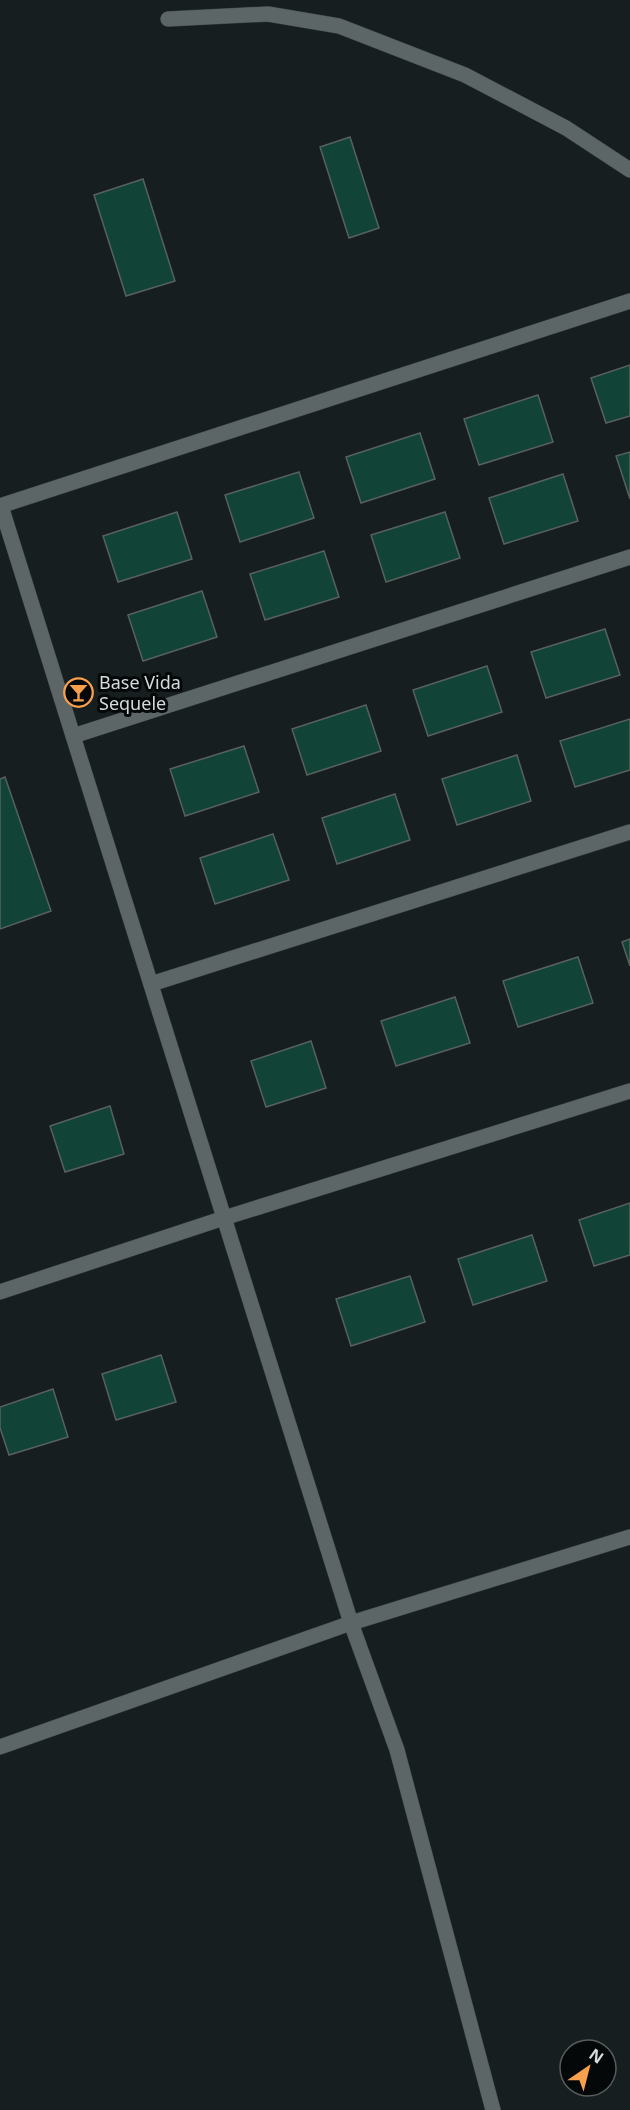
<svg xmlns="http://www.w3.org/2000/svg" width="630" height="2110" viewBox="0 0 630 2110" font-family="'Noto Sans',sans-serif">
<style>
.building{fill:#114337;stroke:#58615e;stroke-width:1.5}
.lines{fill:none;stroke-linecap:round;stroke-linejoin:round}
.lane-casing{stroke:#353a3b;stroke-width:16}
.lane{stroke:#5c6666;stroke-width:15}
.labels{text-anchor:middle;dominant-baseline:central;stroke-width:6;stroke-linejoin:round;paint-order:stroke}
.poi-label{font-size:18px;fill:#d5dadb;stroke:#050808;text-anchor:start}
</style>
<rect width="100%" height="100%" fill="#161e1f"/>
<g class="building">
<polygon points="350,137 379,228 349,238 320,147"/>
<polygon points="143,179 175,281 126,296 94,195"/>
<polygon points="630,365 630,416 606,423 591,378"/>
<polygon points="538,395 553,442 479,465 464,419"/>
<polygon points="420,433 435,479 361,503 346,457"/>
<polygon points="630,452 630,499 616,456"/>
<polygon points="299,472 314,518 240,542 225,495"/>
<polygon points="563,474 578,521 504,544 489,498"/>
<polygon points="177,512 192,559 118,582 103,536"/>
<polygon points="445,512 460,558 386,582 371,535"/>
<polygon points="324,551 339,597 265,620 250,574"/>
<polygon points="202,591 217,637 143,661 128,615"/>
<polygon points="605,629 620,675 546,698 531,652"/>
<polygon points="487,666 502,712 428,736 413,690"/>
<polygon points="366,705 381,751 307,775 292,729"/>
<polygon points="630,719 630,770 575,787 560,741"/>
<polygon points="244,746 259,792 185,816 170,769"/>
<polygon points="517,755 531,801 457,825 442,779"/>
<polygon points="5,777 51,911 0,929 0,779"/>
<polygon points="395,794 410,840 337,864 322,818"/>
<polygon points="273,834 289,880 215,904 200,858"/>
<polygon points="630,939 630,966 622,942"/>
<polygon points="578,957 593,1003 518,1027 503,981"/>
<polygon points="455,997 470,1043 396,1066 381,1021"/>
<polygon points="311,1041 326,1088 266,1107 251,1061"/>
<polygon points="110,1106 124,1154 65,1172 50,1126"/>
<polygon points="630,1203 630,1255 594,1266 579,1220"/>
<polygon points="532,1235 547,1281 473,1305 458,1259"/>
<polygon points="410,1276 425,1322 351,1346 336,1299"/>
<polygon points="161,1355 176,1402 116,1420 102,1374"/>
<polygon points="53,1389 68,1437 9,1455 0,1428 0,1407"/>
</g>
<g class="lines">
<defs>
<g id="lane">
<polyline points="168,19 268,14 339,26 465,75 566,128 630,170"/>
<polyline points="0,506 630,301"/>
<polyline points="1,506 351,1623 397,1750 493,2110"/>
<polyline points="73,736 630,557"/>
<polyline points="151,984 630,832"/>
<polyline points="0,1292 224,1218 630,1091"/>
<polyline points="0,1747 351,1623 630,1537"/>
</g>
</defs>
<use href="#lane" class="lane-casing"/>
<use href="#lane" class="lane"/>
</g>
<defs>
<symbol id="bar-ring" viewBox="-11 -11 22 22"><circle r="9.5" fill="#050808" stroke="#f9a04d" stroke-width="1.5"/><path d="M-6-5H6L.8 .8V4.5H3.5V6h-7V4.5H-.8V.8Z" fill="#f9a04d"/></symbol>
</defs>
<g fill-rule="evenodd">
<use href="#bar-ring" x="62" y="676" width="33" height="33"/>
</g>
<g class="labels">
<g class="poi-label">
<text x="99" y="682">Base Vida<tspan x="99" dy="21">Sequele</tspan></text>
</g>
</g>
<g transform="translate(588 2068) rotate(35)"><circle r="28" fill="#050808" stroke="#585c5c" stroke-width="1.5"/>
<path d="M0-4.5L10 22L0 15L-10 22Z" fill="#f9a04d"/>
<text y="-9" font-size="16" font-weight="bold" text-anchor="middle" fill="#d5dadb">N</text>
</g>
</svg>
